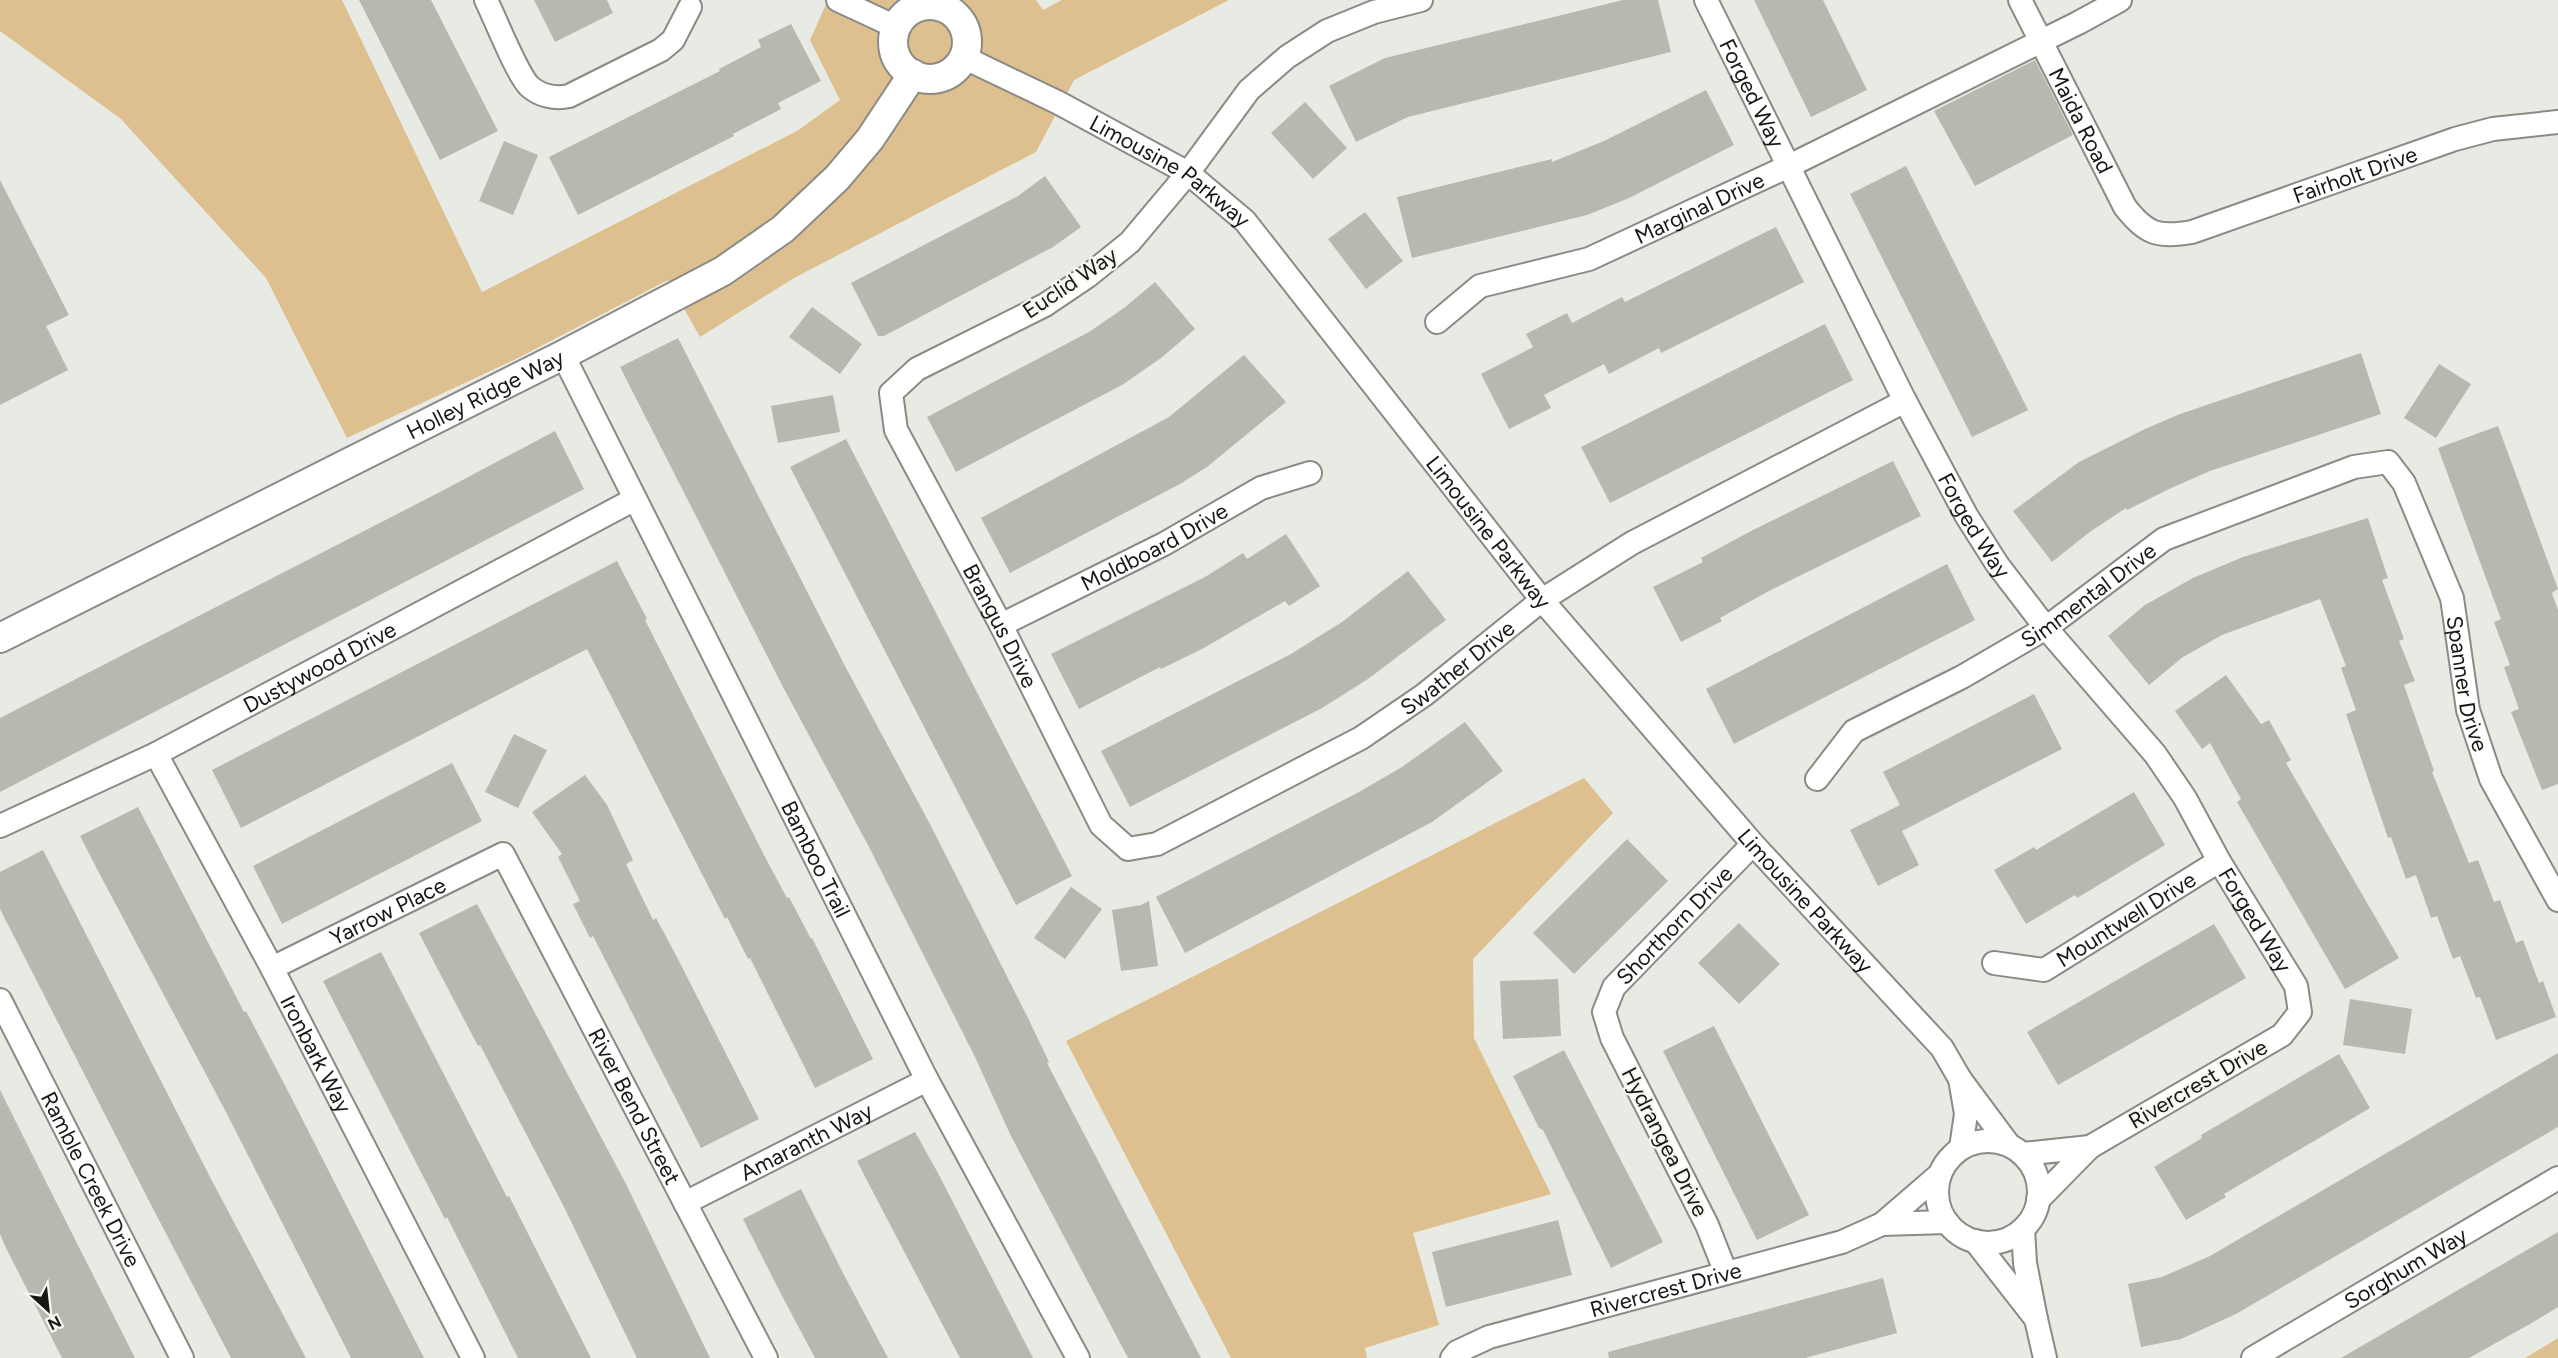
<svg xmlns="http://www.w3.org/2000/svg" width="2558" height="1358" viewBox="0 0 2558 1358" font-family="Figtree,sans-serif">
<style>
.green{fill:#debf8f}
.building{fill:#b9b8b0}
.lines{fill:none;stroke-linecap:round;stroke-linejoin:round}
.minor-casing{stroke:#898b84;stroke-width:26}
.tertiary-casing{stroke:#898b84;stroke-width:32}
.minor{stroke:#fff;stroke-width:22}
.tertiary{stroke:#fff;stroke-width:28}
.labels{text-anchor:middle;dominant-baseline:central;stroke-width:4.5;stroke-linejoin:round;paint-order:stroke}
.street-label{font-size:22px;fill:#171715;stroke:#f6f8f0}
</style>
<rect width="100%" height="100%" fill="#e8ebe3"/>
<g class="green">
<polygon points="0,0 342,0 482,292 797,131 840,100 810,40 828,0 1036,0 1043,10 1062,0 1229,0 1074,80 1036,152 794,278 700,337 668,280 514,360 347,438 266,278 121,119 0,31"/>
<polygon points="1584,778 1613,813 1473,959 1474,1038 1551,1194 1413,1233 1439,1325 1365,1348 1367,1358 1231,1358 1066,1041"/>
<polygon points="2558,1338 2558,1358 2525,1358"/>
</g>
<g class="building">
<polygon points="359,0 431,0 498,131 440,160"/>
<polygon points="534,0 607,0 613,13 555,42"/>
<polygon points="1623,0 1658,0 1671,52 1408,117 1356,142 1329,86 1385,58"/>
<polygon points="1754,0 1823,0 1867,90 1811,117"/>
<polygon points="791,24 821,81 778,103 781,109 733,134 734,136 578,215 549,157 720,71 719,69 761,47 758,40"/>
<polygon points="2035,60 2073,135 1975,186 1934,111"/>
<polygon points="1706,90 1734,145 1627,199 1587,215 1412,258 1397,197 1552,159 1552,162 1604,141"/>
<polygon points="1305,102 1347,148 1313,179 1271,133"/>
<polygon points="504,141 538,155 513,215 479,201"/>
<polygon points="1906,166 2028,410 1972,437 1850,194"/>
<polygon points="1045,176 1081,227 1053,247 884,336 878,336 851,283 1018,196"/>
<polygon points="0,180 69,315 46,326 68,370 0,405"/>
<polygon points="1365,212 1403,261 1366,289 1328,239"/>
<polygon points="1776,227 1804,282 1661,353 1659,348 1609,374 1604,364 1544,395 1551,408 1509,429 1481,374 1533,347 1526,334 1567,313 1572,323 1622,297 1625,302"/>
<polygon points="1155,282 1195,329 1161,358 1122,385 956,472 927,417 1089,332 1124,308"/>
<polygon points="812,307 862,344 840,374 789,337"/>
<polygon points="1825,324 1853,380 1610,503 1581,447"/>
<polygon points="678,338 845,666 931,826 1029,1020 1049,1062 1047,1063 1201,1358 1128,1358 1010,1134 975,1057 869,847 783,687 620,367"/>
<polygon points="2361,353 2381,414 2210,471 2169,489 2127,510 2126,508 2091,531 2052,562 2013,511 2079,462 2145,429 2180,414"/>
<polygon points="1244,355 1286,402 1207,467 1180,484 1010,573 981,518 1169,417"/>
<polygon points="2439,364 2471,384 2436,438 2404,418"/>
<polygon points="833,395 840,432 778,443 771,406"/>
<polygon points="2498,426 2558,589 2552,593 2558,610 2558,784 2542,790 2511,712 2519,709 2504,667 2510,665 2494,622 2501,619 2438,448"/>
<polygon points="555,431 584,489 0,792 0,718 440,492"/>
<polygon points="846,439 1072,876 1016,905 790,467"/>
<polygon points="1893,461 1921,516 1769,591 1720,618 1722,621 1681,642 1653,587 1703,562 1701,558 1751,531"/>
<polygon points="2368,518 2388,578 2382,580 2404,639 2399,641 2415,681 2404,685 2434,771 2432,772 2469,863 2478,860 2494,902 2500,900 2516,943 2523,940 2539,983 2543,981 2556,1017 2496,1040 2480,997 2476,998 2460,956 2453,959 2437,916 2431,918 2416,875 2406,879 2391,837 2388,838 2346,714 2356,710 2341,668 2346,666 2320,599 2222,635 2183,657 2149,685 2108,636 2145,605 2193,578 2243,557"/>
<polygon points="1286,534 1320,586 1289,606 1285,601 1202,649 1161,669 1160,667 1079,709 1051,654 1205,577 1243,553 1247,559"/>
<polygon points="617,561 647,619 645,620 765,857 787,898 789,897 811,939 812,938 873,1059 815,1088 750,958 748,959 727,917 725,919 587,649 241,828 212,770"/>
<polygon points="1947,564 1975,620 1734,744 1706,689"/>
<polygon points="1408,571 1446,620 1368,679 1322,708 1130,807 1101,751 1291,654 1342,622"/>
<polygon points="2226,675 2261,724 2269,720 2291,760 2286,763 2399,958 2345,989 2237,802 2241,799 2210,743 2202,749 2175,711"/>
<polygon points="2034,694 2062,749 1902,831 1919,865 1878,886 1850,830 1900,805 1883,772"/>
<polygon points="1465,722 1503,771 1432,822 1185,953 1156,897 1359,792 1402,767"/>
<polygon points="514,734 547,750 518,808 485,792"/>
<polygon points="452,763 482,821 282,924 253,866"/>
<polygon points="585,775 607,805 633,860 626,864 653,920 656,918 678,959 759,1119 701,1148 593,936 590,938 573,904 580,901 558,857 562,854 532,812"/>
<polygon points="2134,792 2165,845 2077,898 2075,895 2026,924 1994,870 2034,847 2036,850"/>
<polygon points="138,807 244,1012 246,1011 289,1093 424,1358 351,1358 227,1114 97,869 80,836"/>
<polygon points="1627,839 1668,881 1574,974 1533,933"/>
<polygon points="43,850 210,1177 306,1358 231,1358 148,1199 0,909 0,872"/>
<polygon points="1071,887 1102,909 1065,959 1034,938"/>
<polygon points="1149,901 1158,966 1121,971 1112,910 1141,905"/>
<polygon points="477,904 626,1184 710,1358 637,1358 564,1207 480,1045 478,1046 436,966 419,933"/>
<polygon points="1739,923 1780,964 1739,1004 1698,963"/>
<polygon points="2214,924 2246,978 2058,1085 2027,1032"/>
<polygon points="381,952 507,1197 509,1196 591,1358 518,1358 447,1217 445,1219 323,981"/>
<polygon points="1558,979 1561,1036 1503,1039 1500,981"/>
<polygon points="2350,999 2412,1009 2405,1054 2343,1045"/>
<polygon points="1714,1026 1809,1215 1757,1240 1663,1051"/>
<polygon points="1564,1050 1663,1242 1611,1268 1543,1130 1539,1128 1513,1076"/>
<polygon points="2558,1053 2558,1127 2236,1314 2181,1339 2141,1347 2128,1284 2162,1277 2210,1256"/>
<polygon points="2339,1054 2370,1108 2224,1194 2226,1197 2186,1220 2154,1167 2202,1138 2201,1135"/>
<polygon points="0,1090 44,1178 135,1358 62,1358 6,1248 0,1234"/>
<polygon points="915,1132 938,1173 1033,1358 960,1358 874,1194 857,1161"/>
<polygon points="801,1189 843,1273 888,1358 815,1358 781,1294 743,1219"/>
<polygon points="1558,1220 1572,1275 1446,1307 1432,1252"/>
<polygon points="2558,1232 2558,1307 2530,1324 2469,1358 2341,1358"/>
<polygon points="1883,1278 1897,1333 1805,1358 1609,1358 1608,1352"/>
</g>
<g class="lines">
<defs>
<g id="minor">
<path d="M486,0C496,20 516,72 529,86C540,96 555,99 569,96L661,50L673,40L690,7"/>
<polyline points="838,0 896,27"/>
<path id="s1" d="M1421,0L1374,12L1327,31L1287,57L1249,90L1188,173L1130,242L1088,276L1045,305L917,369L891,393L896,430L1001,625L1101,825L1128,849L1157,844L1361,738L1424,695L1542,600L1632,543L1905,401"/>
<path id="s2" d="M1706,0L1905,401L1966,515L1997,564L2046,628L2155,754L2185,798L2219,861L2296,986L2300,1012L2282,1035L2090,1147"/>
<path id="s3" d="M2020,0L2125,207C2146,234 2158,238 2192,232L2455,139L2493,129L2558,122"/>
<path id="s4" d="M963,57L1059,103L1188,173L1245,221L1542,600L1753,844L1942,1048L1960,1079"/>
<path id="s5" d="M1437,322L1480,286L1589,259L1789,166L2078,23L2120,0"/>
<path id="s6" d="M563,355L927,1080L1078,1358"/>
<path id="s7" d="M1001,625L1164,544L1261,488L1310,473"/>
<path id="s8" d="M156,754L272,968L473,1358"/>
<path id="s9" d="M1817,779L1854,731L1962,677L2046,628L2164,539L2354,467L2388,462L2404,483L2452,598L2468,710L2491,779L2558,900"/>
<path id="s10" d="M0,826L156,754L635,499"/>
<path id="s11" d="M1994,963L2044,970L2219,861"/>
<path id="s12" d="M272,968L503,854L766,1358"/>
<path id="s13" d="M0,1000L182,1358"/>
<circle cx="1988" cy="1192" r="51"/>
<polyline points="1961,1148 1966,1114 1960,1079 2009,1145"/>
<polyline points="2023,1154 2090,1147 2038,1200"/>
<polyline points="1940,1174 1882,1224 1947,1222"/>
<path id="s14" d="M685,1203L927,1080"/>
<polyline points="1975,1241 2036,1319 2025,1263 2023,1229"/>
<path id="s15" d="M1726,1273L1707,1225L1612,1038L1604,1012L1614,987L1753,844"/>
<polyline points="2036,1319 2045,1358"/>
<path id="s16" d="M1452,1358L1457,1352L1489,1337L1842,1242L1882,1224"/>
<path id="s17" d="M2253,1358L2558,1178"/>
</g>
<g id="tertiary">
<circle cx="930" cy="42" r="37"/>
<path id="s18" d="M0,638L563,355L723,271L783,229L837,178L870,139L913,74"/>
</g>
</defs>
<use href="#minor" class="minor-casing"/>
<use href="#tertiary" class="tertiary-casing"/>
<use href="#minor" class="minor"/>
<use href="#tertiary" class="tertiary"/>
</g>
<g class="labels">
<g class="street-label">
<text stroke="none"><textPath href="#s2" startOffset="104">Forged Way</textPath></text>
<text stroke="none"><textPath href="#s3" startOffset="135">Maida Road</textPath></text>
<text stroke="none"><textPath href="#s4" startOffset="237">Limousine Parkway</textPath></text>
<text stroke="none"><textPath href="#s3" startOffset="482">Fairholt Drive</textPath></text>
<text stroke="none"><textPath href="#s5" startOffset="290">Marginal Drive</textPath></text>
<text transform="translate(1070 283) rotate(-34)">Euclid Way</text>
<text stroke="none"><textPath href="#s18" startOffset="543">Holley Ridge Way</textPath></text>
<text stroke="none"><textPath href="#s2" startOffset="590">Forged Way</textPath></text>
<text stroke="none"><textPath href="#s4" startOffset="723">Limousine Parkway</textPath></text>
<text stroke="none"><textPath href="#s7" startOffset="172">Moldboard Drive</textPath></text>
<text stroke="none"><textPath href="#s9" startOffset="332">Simmental Drive</textPath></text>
<text stroke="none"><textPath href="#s1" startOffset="934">Brangus Drive</textPath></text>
<text stroke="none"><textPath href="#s10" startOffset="357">Dustywood Drive</textPath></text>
<text stroke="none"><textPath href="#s1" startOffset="1572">Swather Drive</textPath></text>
<text stroke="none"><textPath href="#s9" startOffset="902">Spanner Drive</textPath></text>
<text stroke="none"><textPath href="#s6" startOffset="564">Bamboo Trail</textPath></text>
<text stroke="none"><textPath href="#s4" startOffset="1209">Limousine Parkway</textPath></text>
<text stroke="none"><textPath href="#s12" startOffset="129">Yarrow Place</textPath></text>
<text stroke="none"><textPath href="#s11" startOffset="147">Mountwell Drive</textPath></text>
<text stroke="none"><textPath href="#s2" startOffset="1076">Forged Way</textPath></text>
<text stroke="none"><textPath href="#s15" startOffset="402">Shorthorn Drive</textPath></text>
<text stroke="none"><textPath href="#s8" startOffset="340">Ironbark Way</textPath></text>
<text transform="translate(2198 1084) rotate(-30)">Rivercrest Drive</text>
<text stroke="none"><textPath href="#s12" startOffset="542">River Bend Street</textPath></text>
<text stroke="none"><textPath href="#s14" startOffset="136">Amaranth Way</textPath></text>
<text transform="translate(1665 1142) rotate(63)">Hydrangea Drive</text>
<text stroke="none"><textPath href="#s13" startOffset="201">Ramble Creek Drive</textPath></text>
<text stroke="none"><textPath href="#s17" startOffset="177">Sorghum Way</textPath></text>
<text stroke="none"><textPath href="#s16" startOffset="226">Rivercrest Drive</textPath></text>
</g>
</g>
<g transform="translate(48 1310) rotate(153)" stroke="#f6f8f0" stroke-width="4.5" paint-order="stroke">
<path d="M0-4.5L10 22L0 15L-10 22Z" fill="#171715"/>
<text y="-9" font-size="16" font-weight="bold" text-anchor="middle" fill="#171715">N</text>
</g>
</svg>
